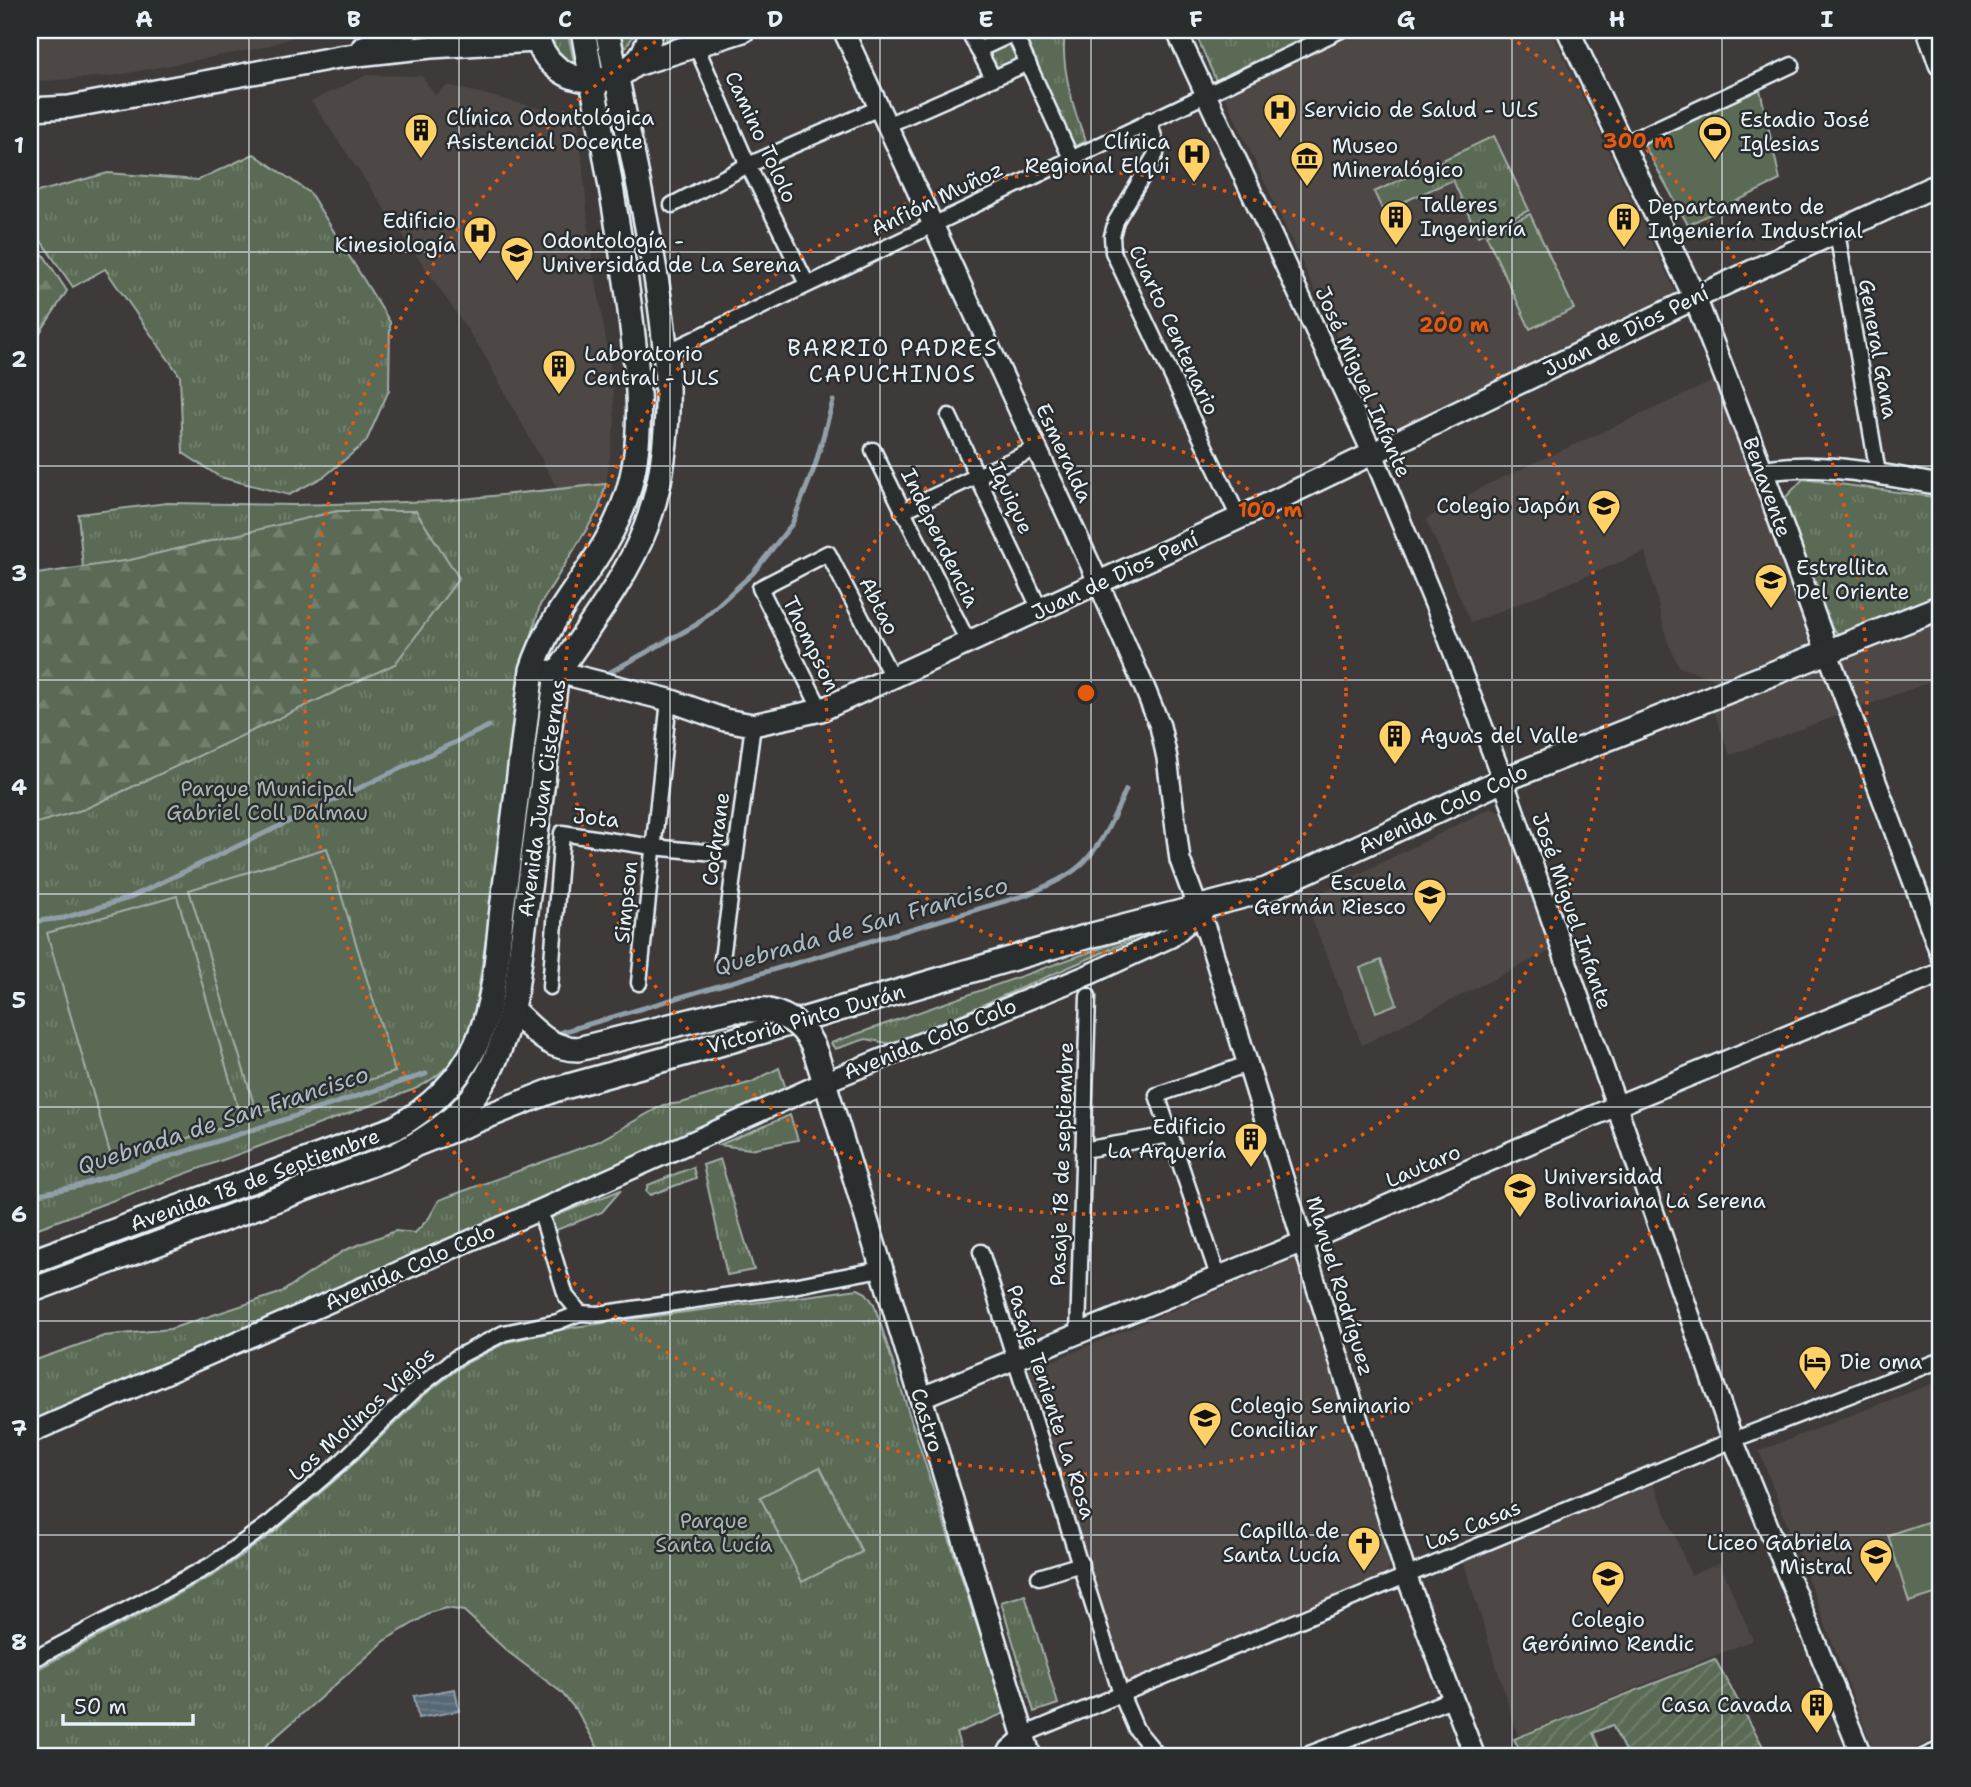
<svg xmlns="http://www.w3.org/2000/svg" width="1971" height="1787" viewBox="0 0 1971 1787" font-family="'Shantell Sans',sans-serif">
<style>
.built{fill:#4d4644}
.grass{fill:url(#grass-tufts);stroke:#a1aea6;stroke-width:2}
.forest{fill:url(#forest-firs);stroke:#a1aea6;stroke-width:2}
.garden{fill:url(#garden-furrows);stroke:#a1aea6;stroke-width:2}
.pitch{fill:#5a6b55;stroke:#a1aea6;stroke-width:2}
.water{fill:url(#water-rules);stroke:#919fa9;stroke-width:2}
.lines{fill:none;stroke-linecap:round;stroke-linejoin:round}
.stream{stroke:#919fa9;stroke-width:5}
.minor-casing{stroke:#e8f1f8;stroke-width:19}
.tertiary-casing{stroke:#e8f1f8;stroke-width:24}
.secondary-casing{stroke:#e8f1f8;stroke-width:26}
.primary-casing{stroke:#e8f1f8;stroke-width:28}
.minor{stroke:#2a2d2e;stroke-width:14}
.tertiary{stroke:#2a2d2e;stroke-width:19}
.secondary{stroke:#2a2d2e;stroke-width:21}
.primary{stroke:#2a2d2e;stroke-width:23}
.primary-bridge-casing{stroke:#e8f1f8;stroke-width:28;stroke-linecap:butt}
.primary-bridge{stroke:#2a2d2e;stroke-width:23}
.grid{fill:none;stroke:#e8f1f8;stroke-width:2;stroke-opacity:0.55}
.ring{fill:none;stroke:#e8590c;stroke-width:3.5;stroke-dasharray:3.5 7}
.labels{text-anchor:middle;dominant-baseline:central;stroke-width:5;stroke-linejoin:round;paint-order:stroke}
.poi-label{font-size:21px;fill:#e8f1f8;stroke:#2a2d2e;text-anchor:start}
.street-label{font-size:21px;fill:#e8f1f8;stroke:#2a2d2e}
.park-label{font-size:21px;fill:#a8b5af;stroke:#2a2d2e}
.neighbourhood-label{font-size:23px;letter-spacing:2px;fill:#e8f1f8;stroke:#2a2d2e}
.water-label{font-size:23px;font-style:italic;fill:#aebac3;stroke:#2a2d2e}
.centre{fill:#e8590c;stroke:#2a2d2e;stroke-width:3.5}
.ring-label{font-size:21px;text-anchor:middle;font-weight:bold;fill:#e8590c;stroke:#2a2d2e;stroke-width:5;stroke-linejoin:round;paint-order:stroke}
.neatline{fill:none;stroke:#e8f1f8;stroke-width:2.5}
.grid-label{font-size:23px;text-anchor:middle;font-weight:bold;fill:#e8f1f8}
</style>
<defs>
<pattern id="grass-tufts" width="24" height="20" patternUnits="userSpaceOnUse" patternTransform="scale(1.75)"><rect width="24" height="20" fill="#5a6b55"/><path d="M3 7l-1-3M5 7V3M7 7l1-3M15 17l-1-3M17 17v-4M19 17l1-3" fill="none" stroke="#72816e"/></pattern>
<pattern id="forest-firs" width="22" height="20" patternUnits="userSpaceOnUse" patternTransform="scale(1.75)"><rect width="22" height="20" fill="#5a6b55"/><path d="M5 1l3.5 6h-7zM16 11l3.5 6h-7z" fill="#72816e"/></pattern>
<pattern id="garden-furrows" width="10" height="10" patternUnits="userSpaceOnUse" patternTransform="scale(1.75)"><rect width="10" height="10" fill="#5a6b55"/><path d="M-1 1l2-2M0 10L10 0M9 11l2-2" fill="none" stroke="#72816e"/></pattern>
<pattern id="water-rules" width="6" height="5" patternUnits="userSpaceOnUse" patternTransform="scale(1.75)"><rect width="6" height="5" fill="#576874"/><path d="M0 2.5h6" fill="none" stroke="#6f7e89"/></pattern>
</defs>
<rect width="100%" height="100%" fill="#3d3a39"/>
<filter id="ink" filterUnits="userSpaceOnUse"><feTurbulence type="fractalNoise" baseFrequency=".0143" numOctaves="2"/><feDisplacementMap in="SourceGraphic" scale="14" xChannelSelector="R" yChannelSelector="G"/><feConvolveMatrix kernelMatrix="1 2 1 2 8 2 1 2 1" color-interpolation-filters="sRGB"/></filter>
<g filter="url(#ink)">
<g class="built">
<polygon points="30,30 314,30 265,47 113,76 30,82"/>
<polygon points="1194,30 1551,30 1676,293 1384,440"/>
<polygon points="367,75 422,76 435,95 448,85 578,118 591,250 612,376 615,421 606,484 558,490 482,351 311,101"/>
<polygon points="1716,380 1819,650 1724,683 1679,667 1667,640 1645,552 1471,623 1426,519 1486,485"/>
<polygon points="1941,615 1941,678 1730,755 1712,707"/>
<polygon points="1491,808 1511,816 1554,949 1362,1045 1305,901"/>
<polygon points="1304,1255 1391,1563 1387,1573 1127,1686 1028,1371"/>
<polygon points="1941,1380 1941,1720 1935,1722 1940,1738 1893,1757 1876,1757 1759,1451"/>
<polygon points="1654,1484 1691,1575 1720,1563 1753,1640 1518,1736 1463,1560"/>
</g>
<g class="grass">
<polygon points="448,30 495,30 495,33 448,36"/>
<polygon points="540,30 567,30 575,66 568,64"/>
<polygon points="619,30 637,30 623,52"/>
<polygon points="667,30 719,30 666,40"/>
<path d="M1032,30H1073L1065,34C1060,64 1074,113 1086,141L1075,147L1022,35Z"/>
<polygon points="1211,30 1330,30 1217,83 1197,37"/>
<polygon points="1010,42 1017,56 1014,63 1001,70 993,69 985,54"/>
<polygon points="1494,136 1529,210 1478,236 1453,180 1383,211 1374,192"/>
<polygon points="254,154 310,193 390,322 389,390 366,442 325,476 289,495 220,477 183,453 180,376 105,269 73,287 30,225 30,194 108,173 198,180"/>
<polygon points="1803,479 1941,498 1941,602 1843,639 1830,626 1784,499"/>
<path d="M606,484L599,509L540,605L520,679L500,843L473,1026C460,1056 444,1075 415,1089L30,1231V654L90,643L78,514L167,503L294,505L444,501Z"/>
<polygon points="1164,926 892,1044 866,1039 835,1049 831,1043"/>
<polygon points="779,1068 786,1089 30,1424 30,1362 104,1336 170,1329 280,1293 345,1250 395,1231 415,1233 429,1218 439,1200 597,1142 663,1105 681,1103 752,1082"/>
<polygon points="790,1115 798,1140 750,1149 719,1145"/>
<polygon points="720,1159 754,1270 727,1275 703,1165"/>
<polygon points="693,1167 696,1178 650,1195 646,1191 648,1185"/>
<polygon points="621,1190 602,1212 554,1231 550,1218"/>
<polygon points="858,1289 866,1293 874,1304 1005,1713 956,1733 964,1757 603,1757 577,1711 561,1692 507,1651 464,1611 446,1608 432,1612 387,1639 253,1757 30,1757 30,1673 216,1574 276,1531 347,1470 422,1397 463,1365 507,1342 574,1327"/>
<polygon points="1025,1595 1058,1704 1034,1712 1001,1602"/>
</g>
<g class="forest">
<polygon points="30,234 67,291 30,348"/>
<polygon points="337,511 416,511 459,578 395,664 85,809 30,825 30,575 130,560"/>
</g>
<polygon class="garden" points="1715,1659 1765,1750 1749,1757 1628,1757 1612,1725 1593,1733 1601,1750 1585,1757 1523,1757 1514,1739"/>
<g class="pitch">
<polygon points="1759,85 1780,180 1688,225 1644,145"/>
<polygon points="1530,214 1574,309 1530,329 1486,235"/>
<polygon points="327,848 395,1072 257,1114 189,890"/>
<polygon points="177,896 242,1122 112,1160 47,933"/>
<polygon points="1381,960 1397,1004 1376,1012 1360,968"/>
<polygon points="820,1467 862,1552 802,1582 760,1497"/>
<polygon points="1927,1522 1941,1568 1941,1592 1909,1602 1888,1535"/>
</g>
<polygon class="water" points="455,1689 459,1711 418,1718 414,1696"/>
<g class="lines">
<g class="stream">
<polyline points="605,675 696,625 753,573 792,524 815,466 833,401"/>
<polyline points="30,922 64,918 129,898 489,726"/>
<path d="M562,1032L1026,895C1046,886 1068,878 1084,862C1103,843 1115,814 1126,790"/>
<polyline points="30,1192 39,1194 78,1186 426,1074"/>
</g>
<defs>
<g id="minor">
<polyline points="968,30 993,78"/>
<polyline points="1014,33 1071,158"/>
<polyline points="696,46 748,165 807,284"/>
<polyline points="978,50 1021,30"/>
<polyline points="1149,120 1155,140 1156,154 1116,221 1112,236 1113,252 1239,518"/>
<polyline points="887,125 1028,63"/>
<polyline points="1621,145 1792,65"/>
<polyline points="672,205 748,165 879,108"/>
<polyline points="1837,232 1878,473"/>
<polyline points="665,353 1341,30"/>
<polyline points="949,416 1035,599"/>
<polyline points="873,450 969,644"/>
<polyline points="902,511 1037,448"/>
<polyline points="821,710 760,588 828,553 893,679"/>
<polyline points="722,959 753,725"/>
<polyline points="639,983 669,700"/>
<polyline points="550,987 562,833 653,847 735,855"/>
<polyline points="1083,1150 1170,1135"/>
<polyline points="540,1210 566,1296 580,1313"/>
<polyline points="981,1252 1121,1694 1136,1729 1159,1757"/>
<polyline points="1218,1276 1157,1095 1248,1064"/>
<polyline points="1078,1334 1088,996"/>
<polyline points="1039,1577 1081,1564"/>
<polyline points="30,1661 211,1565 270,1523 340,1463 415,1390 457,1357 504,1333 557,1322 580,1313 598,1314 793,1286 881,1269"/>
<polyline points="1003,1757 1008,1748 1023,1735 1733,1440 1941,1360"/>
<polyline points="1301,1757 1452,1699"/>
<polyline points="1923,1757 1941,1749"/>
</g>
<g id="tertiary">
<polyline points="843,30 1091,566 1145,689 1160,726 1167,758 1180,860 1208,936 1406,1575 1475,1757"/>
<polyline points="1176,30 1373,454 1439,614 1503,780 1733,1440 1862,1757"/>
<path d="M1762,471C1821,460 1883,475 1941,485"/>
<polyline points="1827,651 1941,955"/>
<polyline points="920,1398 1303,1242 1616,1106 1941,973"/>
<polyline points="30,1433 540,1210 825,1082 1088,975 1171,937 1191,920 1198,909"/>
</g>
<g id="secondary">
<polyline points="1568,30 1695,298 1762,471 1827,651"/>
<polyline points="363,47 408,30"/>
<polyline points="30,109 69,107 339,57 431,47 537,41"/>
<polyline points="532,670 558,672 669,700 725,720 753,725 821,710 1239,518 1695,298 1941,183"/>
<polyline points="825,1082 1030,1757"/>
</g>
<g id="primary">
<path d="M535,30C547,97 641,97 651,30"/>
<polyline points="1929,30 1941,64"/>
<polyline points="633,65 743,30"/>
<path d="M512,1010C534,1029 547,1049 578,1049L734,1010H765"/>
<polyline points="816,1054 825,1082"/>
<polyline points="419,1143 554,1090 716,1045 1089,936 1266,890 1503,780 1941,607"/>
<path d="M30,1262L395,1128C430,1108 458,1082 476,1045C495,1003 497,954 502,909C513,829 522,749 532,670C553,603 604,564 626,498C647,436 637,366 629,303C617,211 599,121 583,30"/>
<path d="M30,1291L396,1155C474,1116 499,1073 516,989L556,680L558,672C589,626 626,579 646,527C686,420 661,299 640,191C629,137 618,83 607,30"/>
</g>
</defs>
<use href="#minor" class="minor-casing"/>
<use href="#tertiary" class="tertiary-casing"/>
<use href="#secondary" class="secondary-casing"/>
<use href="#primary" class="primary-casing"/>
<use href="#minor" class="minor"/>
<use href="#tertiary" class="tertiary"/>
<use href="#secondary" class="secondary"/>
<use href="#primary" class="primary"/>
<defs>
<path id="primary-bridge" d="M765,1010C791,1016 807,1028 816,1054"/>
</defs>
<use href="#primary-bridge" class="primary-bridge-casing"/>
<use href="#primary-bridge" class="primary-bridge"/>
</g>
</g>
<path class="grid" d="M249,30V1757M459,30V1757M670,30V1757M880,30V1757M1091,30V1757M1301,30V1757M1512,30V1757M1722,30V1757M30,252H1941M30,466H1941M30,680H1941M30,894H1941M30,1107H1941M30,1321H1941M30,1535H1941"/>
<g class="ring">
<circle cx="1086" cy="693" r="260"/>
<circle cx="1086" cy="693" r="521"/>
<path d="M1500 31A781 781 0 1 1 672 31"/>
</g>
<defs>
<symbol id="hospital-pin" viewBox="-11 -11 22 30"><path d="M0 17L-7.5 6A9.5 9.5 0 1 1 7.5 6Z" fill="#ffd166" stroke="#2a2d2e"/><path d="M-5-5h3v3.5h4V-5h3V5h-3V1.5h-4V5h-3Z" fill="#111"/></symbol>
<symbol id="building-pin" viewBox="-11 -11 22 30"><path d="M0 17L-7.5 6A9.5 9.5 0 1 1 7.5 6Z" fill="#ffd166" stroke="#2a2d2e"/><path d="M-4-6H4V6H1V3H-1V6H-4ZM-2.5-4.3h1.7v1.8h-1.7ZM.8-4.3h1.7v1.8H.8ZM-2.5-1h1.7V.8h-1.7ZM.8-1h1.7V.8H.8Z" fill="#111"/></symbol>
<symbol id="stadium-pin" viewBox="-11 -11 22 30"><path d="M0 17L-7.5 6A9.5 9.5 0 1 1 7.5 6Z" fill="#ffd166" stroke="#2a2d2e"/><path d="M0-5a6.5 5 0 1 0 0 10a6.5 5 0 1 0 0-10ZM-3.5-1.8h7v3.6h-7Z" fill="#111"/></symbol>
<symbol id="museum-pin" viewBox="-11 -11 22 30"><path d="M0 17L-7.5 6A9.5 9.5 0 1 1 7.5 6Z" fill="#ffd166" stroke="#2a2d2e"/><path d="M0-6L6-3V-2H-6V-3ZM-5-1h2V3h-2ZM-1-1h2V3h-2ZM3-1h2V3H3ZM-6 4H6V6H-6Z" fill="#111"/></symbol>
<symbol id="university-pin" viewBox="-11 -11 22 30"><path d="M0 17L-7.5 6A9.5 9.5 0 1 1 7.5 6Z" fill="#ffd166" stroke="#2a2d2e"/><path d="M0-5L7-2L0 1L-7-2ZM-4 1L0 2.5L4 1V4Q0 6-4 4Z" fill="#111"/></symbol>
<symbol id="school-pin" viewBox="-11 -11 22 30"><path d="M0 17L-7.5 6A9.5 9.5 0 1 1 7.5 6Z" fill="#ffd166" stroke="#2a2d2e"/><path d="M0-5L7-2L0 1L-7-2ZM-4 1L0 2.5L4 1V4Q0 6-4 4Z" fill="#111"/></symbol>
<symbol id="hotel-pin" viewBox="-11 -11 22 30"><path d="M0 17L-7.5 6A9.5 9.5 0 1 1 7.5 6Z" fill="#ffd166" stroke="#2a2d2e"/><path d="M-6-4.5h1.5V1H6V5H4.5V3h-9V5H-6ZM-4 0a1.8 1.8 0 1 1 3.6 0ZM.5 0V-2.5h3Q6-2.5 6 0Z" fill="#111"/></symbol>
<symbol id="church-pin" viewBox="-11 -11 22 30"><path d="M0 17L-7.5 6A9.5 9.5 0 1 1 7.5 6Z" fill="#ffd166" stroke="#2a2d2e"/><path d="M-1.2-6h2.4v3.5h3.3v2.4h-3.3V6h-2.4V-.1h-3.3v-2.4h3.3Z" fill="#111"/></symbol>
</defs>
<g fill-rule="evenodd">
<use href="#hospital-pin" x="1261" y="91" width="38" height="52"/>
<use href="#building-pin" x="402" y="111" width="38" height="52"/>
<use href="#stadium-pin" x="1696" y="113" width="38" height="52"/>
<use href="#hospital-pin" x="1175" y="135" width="38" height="52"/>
<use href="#museum-pin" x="1288" y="139" width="38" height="52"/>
<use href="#building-pin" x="1377" y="198" width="38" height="52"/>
<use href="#building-pin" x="1605" y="200" width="38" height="52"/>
<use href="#hospital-pin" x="461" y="214" width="38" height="52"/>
<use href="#university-pin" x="498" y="234" width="38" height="52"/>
<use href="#building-pin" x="540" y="347" width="38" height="52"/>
<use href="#school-pin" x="1585" y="487" width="38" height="52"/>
<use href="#school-pin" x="1752" y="561" width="38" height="52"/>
<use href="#building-pin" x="1376" y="717" width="38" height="52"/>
<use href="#school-pin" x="1411" y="876" width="38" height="52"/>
<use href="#building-pin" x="1232" y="1120" width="38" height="52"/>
<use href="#school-pin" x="1501" y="1170" width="38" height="52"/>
<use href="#hotel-pin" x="1796" y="1343" width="38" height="52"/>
<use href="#school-pin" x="1186" y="1399" width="38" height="52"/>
<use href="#church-pin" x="1345" y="1524" width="38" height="52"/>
<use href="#school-pin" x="1857" y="1536" width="38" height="52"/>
<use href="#school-pin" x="1589" y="1558" width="38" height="52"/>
<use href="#building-pin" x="1798" y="1686" width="38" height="52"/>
</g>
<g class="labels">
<g class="poi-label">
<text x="1304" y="110">Servicio de Salud - ULS</text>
<text x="446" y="118">Clínica Odontológica<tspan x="446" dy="24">Asistencial Docente</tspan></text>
<text x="1740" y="120">Estadio José<tspan x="1740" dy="24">Iglesias</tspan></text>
<text x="1170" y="142" text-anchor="end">Clínica<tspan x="1170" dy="24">Regional Elqui</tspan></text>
<text x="1332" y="146">Museo<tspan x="1332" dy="24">Mineralógico</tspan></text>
<text x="1420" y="205">Talleres<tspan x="1420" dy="24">Ingeniería</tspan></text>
<text x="1648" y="207">Departamento de<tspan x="1648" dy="24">Ingeniería Industrial</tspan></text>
<text x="456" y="221" text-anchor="end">Edificio<tspan x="456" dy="24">Kinesiología</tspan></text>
<text x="542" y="241">Odontología -<tspan x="542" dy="24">Universidad de La Serena</tspan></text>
<text x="584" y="354">Laboratorio<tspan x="584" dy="24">Central - ULS</tspan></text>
<text x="1580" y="506" text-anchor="end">Colegio Japón</text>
<text x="1796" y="568">Estrellita<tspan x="1796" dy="24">Del Oriente</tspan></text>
<text x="1420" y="736">Aguas del Valle</text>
<text x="1406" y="883" text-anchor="end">Escuela<tspan x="1406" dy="24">Germán Riesco</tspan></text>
<text x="1226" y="1127" text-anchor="end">Edificio<tspan x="1226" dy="24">La Arquería</tspan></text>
<text x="1544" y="1177">Universidad<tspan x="1544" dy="24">Bolivariana La Serena</tspan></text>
<text x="1840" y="1362">Die oma</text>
<text x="1230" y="1406">Colegio Seminario<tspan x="1230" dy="24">Conciliar</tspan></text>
<text x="1340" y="1531" text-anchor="end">Capilla de<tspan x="1340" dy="24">Santa Lucía</tspan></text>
<text x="1852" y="1543" text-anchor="end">Liceo Gabriela<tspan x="1852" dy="24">Mistral</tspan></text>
<text x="1608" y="1620" text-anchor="middle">Colegio<tspan x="1608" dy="24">Gerónimo Rendic</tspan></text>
<text x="1792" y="1705" text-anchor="end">Casa Cavada</text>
</g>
<g class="street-label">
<text transform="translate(761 137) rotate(65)">Camino Tololo</text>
<text transform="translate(937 199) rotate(-26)">Anfión Muñoz</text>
<text transform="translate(1174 330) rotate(65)">Cuarto Centenario</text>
<text transform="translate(1626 331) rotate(-26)">Juan de Dios Pení</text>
<text transform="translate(1878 349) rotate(80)">General Gana</text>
<text transform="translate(1363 382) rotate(66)">José Miguel Infante</text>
<text transform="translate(1064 453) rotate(65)">Esmeralda</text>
<text transform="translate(1767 487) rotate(70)">Benavente</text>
<text transform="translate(1011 498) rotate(65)">Iquique</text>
<text transform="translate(940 538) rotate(64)">Independencia</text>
<text transform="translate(1115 576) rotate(-25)">Juan de Dios Pení</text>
<text transform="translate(879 606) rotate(63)">Abtao</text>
<text transform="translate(811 644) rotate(64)">Thompson</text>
<text transform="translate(542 798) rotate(-82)">Avenida Juan Cisternas</text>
<text transform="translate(1443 809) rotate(-25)">Avenida Colo Colo</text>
<text transform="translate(596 818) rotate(6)">Jota</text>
<text transform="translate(716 839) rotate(-82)">Cochrane</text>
<text transform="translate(626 902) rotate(-84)">Simpson</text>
<text transform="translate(1572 911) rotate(71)">José Miguel Infante</text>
<text transform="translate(806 1019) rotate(-16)">Victoria Pinto Durán</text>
<text transform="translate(930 1039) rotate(-22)">Avenida Colo Colo</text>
<text transform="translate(1062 1164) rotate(-88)">Pasaje 18 de septiembre</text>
<text transform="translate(1423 1166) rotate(-23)">Lautaro</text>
<text transform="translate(255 1180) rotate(-20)">Avenida 18 de Septiembre</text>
<text transform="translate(410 1267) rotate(-24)">Avenida Colo Colo</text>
<text transform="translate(1340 1286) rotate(73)">Manuel Rodríguez</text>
<text transform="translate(1051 1402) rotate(72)">Pasaje Teniente La Rosa</text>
<text transform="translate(362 1414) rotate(-42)">Los Molinos Viejos</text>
<text transform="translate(927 1420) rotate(73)">Castro</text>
<text transform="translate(1473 1525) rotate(-22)">Las Casas</text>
</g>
<g class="park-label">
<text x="267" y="789">Parque Municipal<tspan x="267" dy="24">Gabriel Coll Dalmau</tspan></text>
<text x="714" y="1521">Parque<tspan x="714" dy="24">Santa Lucía</tspan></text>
</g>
<g class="neighbourhood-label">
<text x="893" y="348">BARRIO PADRES<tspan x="893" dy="26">CAPUCHINOS</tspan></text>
</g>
<g class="water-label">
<text transform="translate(861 926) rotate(-16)">Quebrada de San Francisco</text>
<text transform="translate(223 1120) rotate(-18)">Quebrada de San Francisco</text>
</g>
</g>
<circle cx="1086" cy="693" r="10" class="centre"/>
<g class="ring-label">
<text x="1638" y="148">300 m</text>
<text x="1454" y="332">200 m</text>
<text x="1270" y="517">100 m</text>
</g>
<rect width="1971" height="1787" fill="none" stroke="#2a2d2e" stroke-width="77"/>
<path d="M63 1714v10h130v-10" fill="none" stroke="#e8f1f8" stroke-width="3.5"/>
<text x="74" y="1714" font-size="21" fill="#e8f1f8" stroke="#2a2d2e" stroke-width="5" paint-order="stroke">50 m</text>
<rect x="38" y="38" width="1894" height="1710" class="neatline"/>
<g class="grid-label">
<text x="144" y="27">A</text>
<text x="354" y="27">B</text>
<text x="565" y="27">C</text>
<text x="775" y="27">D</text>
<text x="986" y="27">E</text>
<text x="1196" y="27">F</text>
<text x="1406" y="27">G</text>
<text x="1617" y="27">H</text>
<text x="1827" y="27">I</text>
<text x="19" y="153">1</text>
<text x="19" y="367">2</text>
<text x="19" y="581">3</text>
<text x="19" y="795">4</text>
<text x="19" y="1008">5</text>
<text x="19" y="1222">6</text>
<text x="19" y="1436">7</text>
<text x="19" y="1650">8</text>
</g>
</svg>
